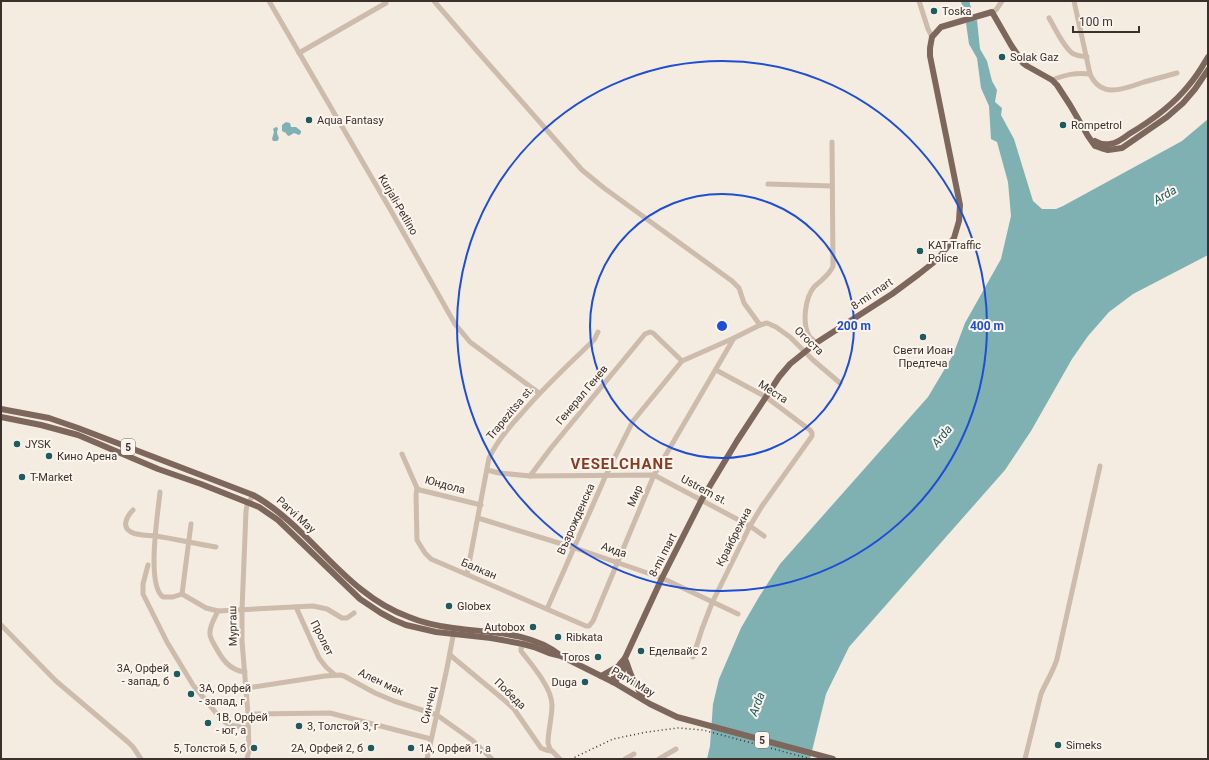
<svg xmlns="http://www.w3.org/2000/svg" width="1209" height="760" viewBox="0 0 1209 760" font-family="Roboto,sans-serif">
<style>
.water{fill:#7fb0b2}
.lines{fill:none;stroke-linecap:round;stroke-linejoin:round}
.river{stroke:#7fb0b2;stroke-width:8}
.minor{stroke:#cdbbac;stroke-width:5}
.major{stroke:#7d675c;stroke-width:6}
.rail{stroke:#3b302b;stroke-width:1.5;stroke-dasharray:1 3;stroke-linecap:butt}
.ring{fill:none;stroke:#1d4ed8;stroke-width:2}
.poi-dot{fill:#1f5a5e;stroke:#fbf5ee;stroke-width:1.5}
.labels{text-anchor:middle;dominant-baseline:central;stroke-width:4;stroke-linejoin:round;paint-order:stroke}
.shield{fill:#fbf5ee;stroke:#756b66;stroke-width:1}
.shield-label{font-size:10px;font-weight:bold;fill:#3b302b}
.poi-label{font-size:11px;fill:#3b302b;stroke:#fbf5ee;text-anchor:start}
.street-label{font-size:11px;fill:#3b302b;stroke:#fbf5ee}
.water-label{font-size:12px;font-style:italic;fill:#1f5a5e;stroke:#fbf5ee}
.district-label{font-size:15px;font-weight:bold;letter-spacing:1px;fill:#8c3b22;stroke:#fbf5ee}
.centre{fill:#1d4ed8;stroke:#fbf5ee;stroke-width:2}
.ring-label{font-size:12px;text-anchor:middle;font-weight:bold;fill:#1d4ed8;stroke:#fbf5ee;stroke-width:4;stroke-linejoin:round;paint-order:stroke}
</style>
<rect width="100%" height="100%" fill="#f4ebe1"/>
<g class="water">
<polygon points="977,20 980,49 987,61 992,81 997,90 995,102 1002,108 1001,115 1014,139 1033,201 1042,209 1056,209 1063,206 1182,141 1208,119 1208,255 1133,294 1109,312 1088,336 1072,359 1031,431 1005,470 849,647 826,694 810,759 707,759 710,746 713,704 719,679 741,628 759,597 780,564 928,397 953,355 965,323 1001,259 1011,216 1008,182 997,142 991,139 989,106 981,88 977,58 969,44 966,23"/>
<polygon points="286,122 290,123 291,127 296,127 301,131 301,133 299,135 294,133 289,136 287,135 286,133 282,131 282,125"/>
<path d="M276,127L278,128C278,129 277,131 277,132C277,136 281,138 277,141H273L272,139L274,132L273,129Z"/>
</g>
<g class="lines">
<polyline class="river" points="965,1 972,25"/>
<g class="minor">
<polyline points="269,1 390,209 455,324 470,342 539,393"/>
<polyline points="434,1 478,52 582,170 604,188 732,281 739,288 744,303 760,325"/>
<polyline points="919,1 928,29 932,37"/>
<path d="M1074,1L1090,74C1101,99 1124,89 1144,82C1155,79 1166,76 1177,73"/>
<polyline points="992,12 996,10 1002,1"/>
<path d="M1049,18C1055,28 1063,46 1072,53C1076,56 1082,56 1087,57"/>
<polyline points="299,53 386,3"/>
<path d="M1052,80C1065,75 1076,72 1090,74"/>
<polyline points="768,184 832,186"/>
<path d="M816,343C814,341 811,338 809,336C802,323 805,298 814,287C821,280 830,275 833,266L832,142"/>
<polyline points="402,454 417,488 420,490 481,505"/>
<polyline points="487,470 499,473 530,476 654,475 750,526 764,536"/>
<polyline points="530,476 551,448 645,334 650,332 653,333 682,361"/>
<polyline points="417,488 416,495 417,540 425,553 431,559 586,626 589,626 593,621 654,475 734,338"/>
<path d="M160,492C158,513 146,585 163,597H173L182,594"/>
<path d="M133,510C127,516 121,527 131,532C138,536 148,535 156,536C176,539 196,544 216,547"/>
<polyline points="478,518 575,548 662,578 738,614"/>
<polyline points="148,565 143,584 143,594 167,642 193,685 221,719 229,725 248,728"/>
<path d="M467,574L489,458C497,441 509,427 522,413C544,387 569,364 594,340L598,332"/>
<polyline points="182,594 206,608 218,611 313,606 327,609 342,618 347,618 354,613"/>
<polyline points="182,594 191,524"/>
<polyline points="296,607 319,658 326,667 335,675"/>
<polyline points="547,609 606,475 633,421 682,361 734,338 760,325 767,323 776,327 790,337 813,360 840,383"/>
<path d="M218,611C215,617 210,625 210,632C209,637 213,642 215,646C222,659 229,670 245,672"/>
<polyline points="1,625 56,681 128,742 133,747 141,759"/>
<path d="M523,644L521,649V651C532,665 552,688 552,705C552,718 548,731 548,743L550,749L560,759"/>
<polyline points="450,655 503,699 514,709 541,748 546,750 551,751"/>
<polyline points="693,657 702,629 712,603 750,526 762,506 812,436 812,433 810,430 766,397 716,370"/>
<polyline points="247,688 325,676 340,675 344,676 375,693 394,701 437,715 472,740 492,759"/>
<polyline points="248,714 330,713 431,739"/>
<polyline points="247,759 249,751 248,714 242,641 242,610 246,511 247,505 253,495"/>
<polyline points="427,759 447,668 454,631"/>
<polyline points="625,759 634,754"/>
<polyline points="659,759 676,749"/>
<path d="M1025,759L1041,694C1046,682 1053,672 1057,659L1100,466"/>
</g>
<g class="major">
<path d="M1095,141C1100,144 1105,145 1110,144C1117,143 1124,138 1129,134C1151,121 1173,105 1189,85C1197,76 1202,67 1208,57"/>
<path d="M1,409L49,418L78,428L253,495C311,527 344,594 409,617C423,623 438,626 453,628C488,633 530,631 560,655"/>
<polyline points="1,417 41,425 78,435 158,469 201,484 259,507 278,520 360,599 381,613 394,620 406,625 436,632 491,638 523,644 534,647 549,653 561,656 613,682 650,704 677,717 833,759"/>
<polyline points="626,661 631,675 644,700"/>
<polyline points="601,676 617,667"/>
<path d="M613,682C623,677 625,668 625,658L662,578L702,499L737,441L779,377L790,364L816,343L892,294L919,274L938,259L954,238L959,221L960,205L930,56V48L932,37L941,27L992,12L1011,45L1023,63L1027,66L1052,80L1057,85L1070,105L1088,136L1095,146L1101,148L1108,150L1122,148L1167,117L1183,103L1195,89L1208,70"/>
<path d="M613,682C614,672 618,665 625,658"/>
</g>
<polyline class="rail" points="571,759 613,739 647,732 678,728 703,730 811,759"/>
</g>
<g class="ring">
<circle cx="722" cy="326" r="132"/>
<circle cx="722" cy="326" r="265"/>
</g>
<g class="poi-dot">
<circle cx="934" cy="11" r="4"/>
<circle cx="1002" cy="57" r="4"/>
<circle cx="309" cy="120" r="4"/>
<circle cx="1063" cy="125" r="4"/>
<circle cx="920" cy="251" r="4"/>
<circle cx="923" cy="337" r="4"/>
<circle cx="17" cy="444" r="4"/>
<circle cx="49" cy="456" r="4"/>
<circle cx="22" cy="477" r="4"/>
<circle cx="449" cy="606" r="4"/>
<circle cx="533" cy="627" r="4"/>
<circle cx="558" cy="637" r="4"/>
<circle cx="641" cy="651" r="4"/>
<circle cx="598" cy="657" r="4"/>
<circle cx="177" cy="674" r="4"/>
<circle cx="585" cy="682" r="4"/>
<circle cx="191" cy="694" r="4"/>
<circle cx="208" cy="723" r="4"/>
<circle cx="299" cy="726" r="4"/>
<circle cx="1058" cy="745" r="4"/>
<circle cx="254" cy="748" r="4"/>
<circle cx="371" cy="748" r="4"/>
<circle cx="411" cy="748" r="4"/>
</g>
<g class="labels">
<g class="shield">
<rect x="121" y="439" width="14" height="16" rx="3"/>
<rect x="755" y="732" width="14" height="16" rx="3"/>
</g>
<g class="shield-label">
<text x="128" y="447">5</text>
<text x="762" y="740">5</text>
</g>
<g class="poi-label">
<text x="942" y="11">Toska</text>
<text x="1010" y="57">Solak Gaz</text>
<text x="317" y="120">Aqua Fantasy</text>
<text x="1071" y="125">Rompetrol</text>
<text x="928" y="245">KAT Traffic<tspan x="928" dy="13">Police</tspan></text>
<text x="923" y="350" text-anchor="middle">Свети Иоан<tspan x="923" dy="13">Предтеча</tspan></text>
<text x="25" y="444">JYSK</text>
<text x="57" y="456">Кино Арена</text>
<text x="30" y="477">T-Market</text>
<text x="457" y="606">Globex</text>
<text x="525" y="627" text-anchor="end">Autobox</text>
<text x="566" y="637">Ribkata</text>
<text x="649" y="651">Еделвайс 2</text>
<text x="590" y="657" text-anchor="end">Toros</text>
<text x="169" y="668" text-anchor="end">3А, Орфей<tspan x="169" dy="13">- запад, б</tspan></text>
<text x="577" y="682" text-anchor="end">Duga</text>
<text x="199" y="688">3А, Орфей<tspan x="199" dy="13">- запад, г</tspan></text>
<text x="216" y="717">1В, Орфей<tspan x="216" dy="13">- юг, а</tspan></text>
<text x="307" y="726">3, Толстой 3, г</text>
<text x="1066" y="745">Simeks</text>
<text x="246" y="748" text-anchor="end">5, Толстой 5, б</text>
<text x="363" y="748" text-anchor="end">2А, Орфей 2, б</text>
<text x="419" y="748">1А, Орфей 1, а</text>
</g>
<g class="street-label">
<text transform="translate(398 205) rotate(60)">Kurjali-Petlino</text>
<text transform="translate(872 294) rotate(-34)">8-mi mart</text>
<text transform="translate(809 341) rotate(44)">Огоста</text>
<text transform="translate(773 392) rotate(33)">Места</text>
<text transform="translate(582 395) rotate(-50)">Генерал Генев</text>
<text transform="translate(510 413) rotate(-50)">Trapezitsa st.</text>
<text transform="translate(445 485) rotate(15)">Юндола</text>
<text transform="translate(704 490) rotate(28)">Ustrem st.</text>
<text transform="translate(635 496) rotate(-67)">Мир</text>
<text transform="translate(296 515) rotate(42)">Parvi May</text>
<text transform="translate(576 519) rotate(-66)">Възрожденска</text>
<text transform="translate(734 537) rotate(-63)">Крайбрежна</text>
<text transform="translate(614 550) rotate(19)">Аида</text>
<text transform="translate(663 555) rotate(-63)">8-mi mart</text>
<text transform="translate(479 569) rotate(23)">Балкан</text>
<text transform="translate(233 626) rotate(-91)">Мургаш</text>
<text transform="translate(322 638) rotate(63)">Пролет</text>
<text transform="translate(381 682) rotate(25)">Ален мак</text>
<text transform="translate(633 682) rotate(30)">Parvi May</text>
<text transform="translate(510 694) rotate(44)">Победа</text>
<text transform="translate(429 705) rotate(-77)">Синчец</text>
</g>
<g class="water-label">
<text transform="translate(1165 195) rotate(-30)">Arda</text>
<text transform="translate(942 436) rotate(-50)">Arda</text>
<text transform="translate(757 704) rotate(-70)">Arda</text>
</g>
<g class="district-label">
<text x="622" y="464">VESELCHANE</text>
</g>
</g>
<circle cx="722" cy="326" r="6" class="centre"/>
<g class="ring-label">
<text x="854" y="330">200 m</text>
<text x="987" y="330">400 m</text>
</g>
<rect width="1209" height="760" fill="none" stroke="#3b302b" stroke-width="4"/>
<path d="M1073 26v6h66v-6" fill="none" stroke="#3b302b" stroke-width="2"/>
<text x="1079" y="26" font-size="12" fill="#3b302b" stroke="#fbf5ee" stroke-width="3" paint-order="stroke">100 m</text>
</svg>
